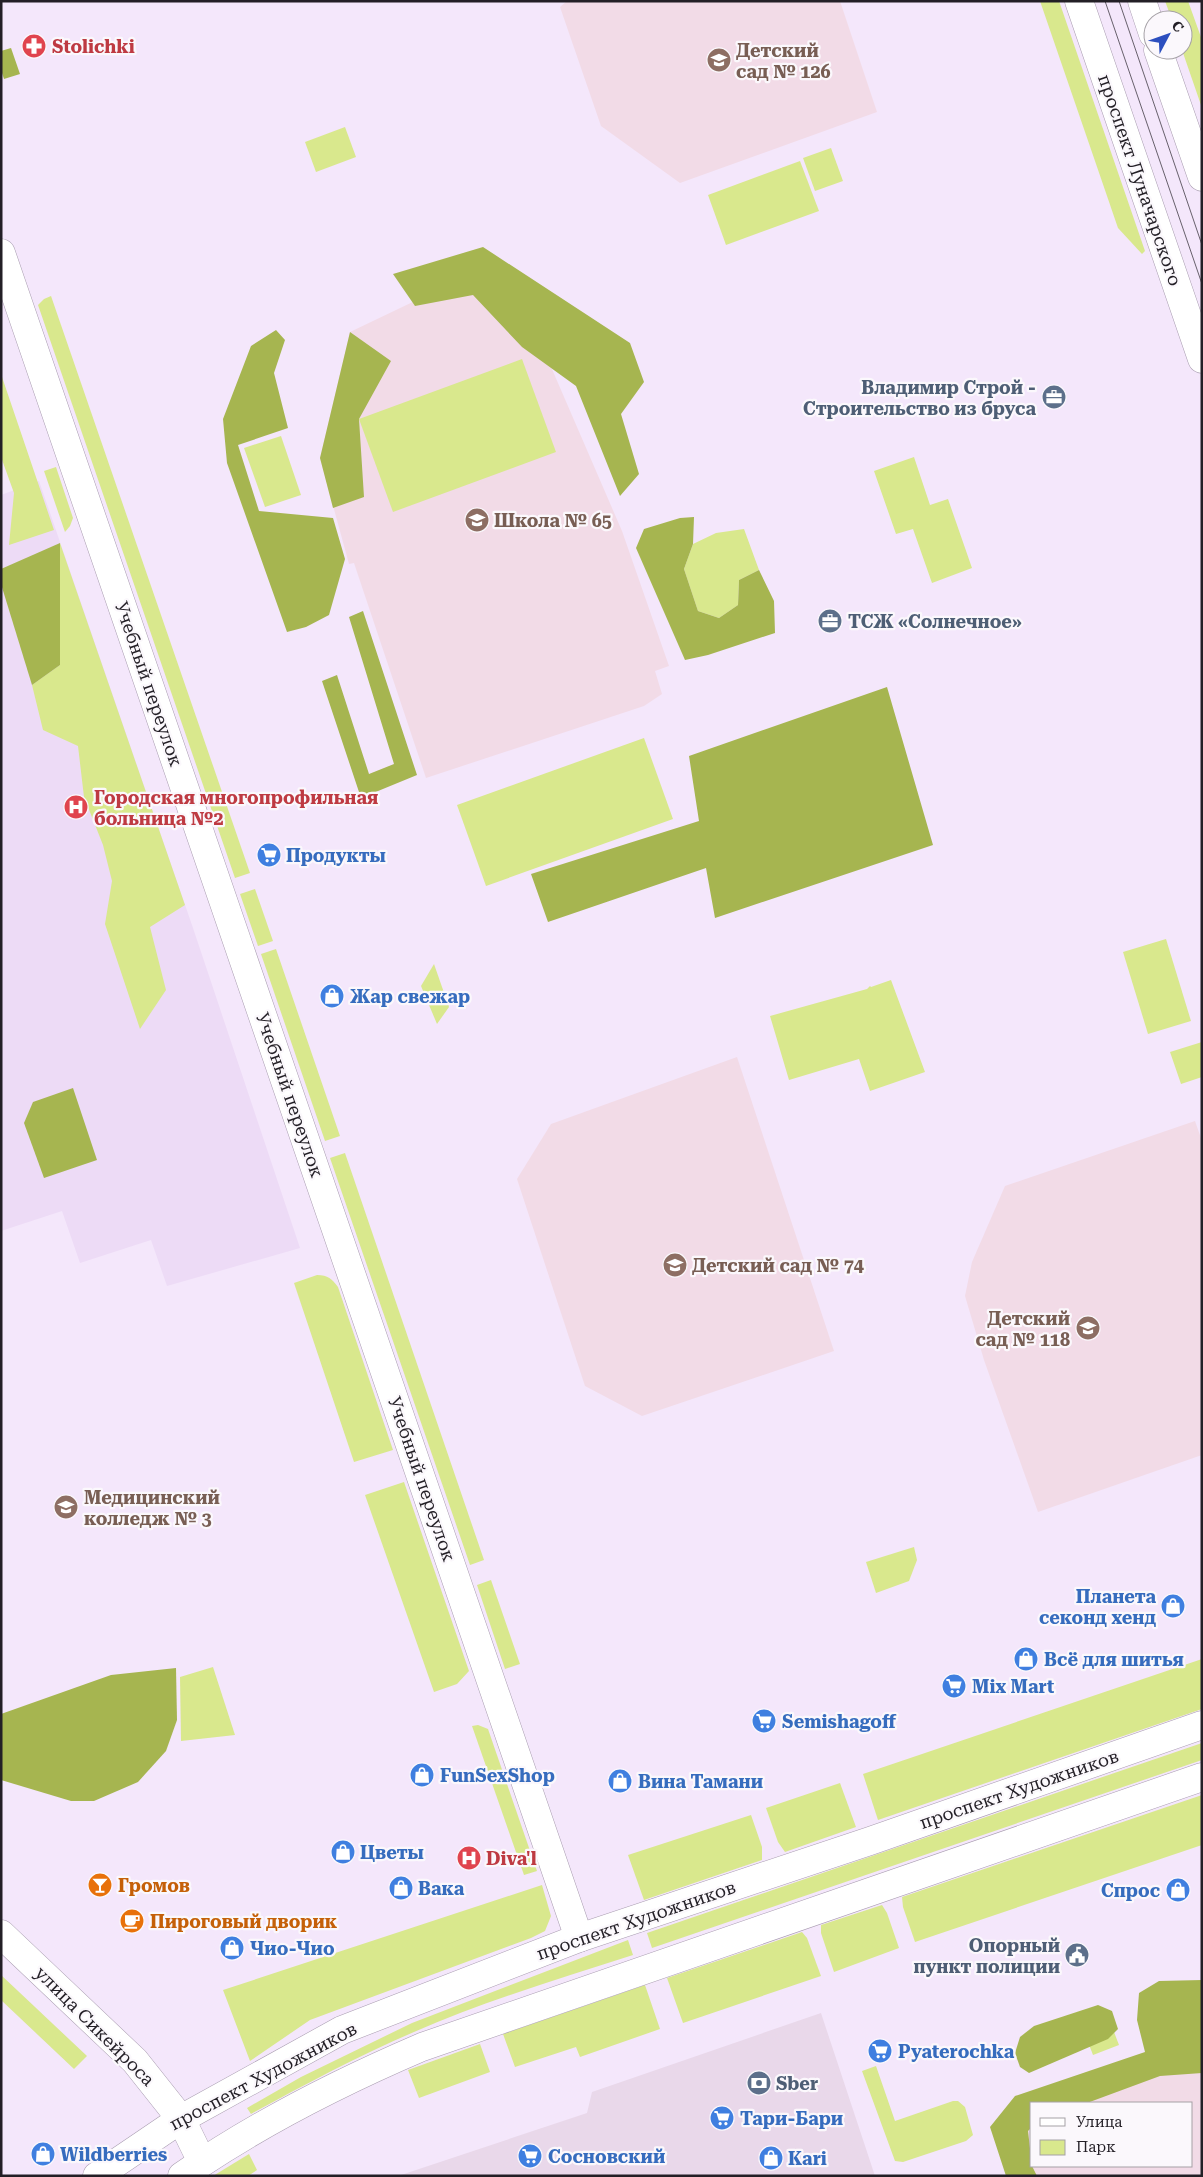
<svg xmlns="http://www.w3.org/2000/svg" width="1203" height="2177" viewBox="0 0 1203 2177" font-family="'Roboto Serif',serif">
<style>
.commercial{fill:#e9d8ea}
.built{fill:#eddbf6}
.education{fill:#f2dbe7;fill-rule:evenodd}
.green{fill:#d9e88d}
.forest{fill:#a6b550}
.lines{fill:none;stroke-linecap:round;stroke-linejoin:round}
.minor-casing{stroke:#a99db0;stroke-width:29}
.major-casing{stroke:#a99db0;stroke-width:29}
.minor{stroke:#fff;stroke-width:28}
.major{stroke:#fff;stroke-width:28}
.tram{stroke:#67606b;stroke-width:1}
.labels{text-anchor:middle;dominant-baseline:central;stroke-width:4.5;stroke-linejoin:round;paint-order:stroke}
.health-label{font-size:18px;font-weight:bold;fill:#be3a42;stroke:#fbf8fc;text-anchor:start}
.education-label{font-size:18px;font-weight:bold;fill:#785e54;stroke:#fbf8fc;text-anchor:start}
.street-label{font-size:18px;fill:#231f26;stroke:#fbf8fc}
.service-label{font-size:18px;font-weight:bold;fill:#4e5e75;stroke:#fbf8fc;text-anchor:end}
.shop-label{font-size:18px;font-weight:bold;fill:#366cbe;stroke:#fbf8fc;text-anchor:start}
.food-label{font-size:18px;font-weight:bold;fill:#c56008;stroke:#fbf8fc;text-anchor:start}
</style>
<rect width="100%" height="100%" fill="#f4e7fb"/>
<polygon class="commercial" points="821,2013 875,2176 398,2176 587,2113 592,2092"/>
<polygon class="built" points="39,481 193,928 300,1248 167,1286 151,1240 80,1263 62,1211 1,1231 1,495"/>
<g class="education">
<polygon points="567,1 840,1 877,112 680,183 601,126 560,7"/>
<polygon points="465,277 542,346 622,531 669,666 655,671 662,694 644,706 426,778 354,563 349,564 320,458 350,332"/>
<polygon points="737,1057 834,1351 642,1416 585,1386 517,1179 551,1124"/>
<polygon points="1195,1121 1202,1141 1202,1455 1038,1512 984,1360 965,1296 972,1262 1005,1186"/>
<path d="M1202,2035V2176H1011L1029,2098ZM1032,2103H1192V2166H1032Z"/>
</g>
<g class="green">
<polygon points="1040,1 1059,1 1145,251 1142,254 1118,228"/>
<polygon points="1165,1 1188,1 1202,40 1202,108 1182,50 1183,20 1172,20"/>
<polygon points="345,127 356,157 316,172 305,142"/>
<polygon points="831,148 843,181 815,191 803,158"/>
<polygon points="800,161 819,211 726,245 708,195"/>
<polygon points="51,296 250,873 235,878 38,305 44,299"/>
<polygon points="522,359 556,452 393,512 359,419"/>
<polygon points="1,374 54,530 9,545 14,493 1,457"/>
<polygon points="281,436 301,495 265,507 244,448"/>
<polygon points="914,457 930,505 948,499 972,568 932,583 913,529 896,534 874,471"/>
<polygon points="56,467 73,518 70,526 65,532 44,471"/>
<polygon points="744,529 759,570 739,580 738,605 719,618 698,611 684,569 693,544 716,533"/>
<polygon points="60,543 185,905 150,927 166,990 140,1029 105,924 112,881 103,845 84,797 78,746 43,730 32,685 60,665"/>
<polygon points="644,738 673,819 486,886 457,805"/>
<polygon points="255,889 273,941 258,946 240,894"/>
<polygon points="1166,939 1191,1021 1148,1034 1123,952"/>
<polygon points="276,949 340,1136 325,1141 261,954"/>
<polygon points="434,964 449,1007 437,1024 421,986"/>
<polygon points="891,980 925,1072 870,1091 859,1059 789,1080 770,1016 867,989 870,986 871,987"/>
<polygon points="1202,1042 1202,1077 1181,1084 1170,1052"/>
<polygon points="345,1153 484,1560 470,1565 330,1158"/>
<path d="M317,1275C328,1275 332,1279 338,1287L393,1450L354,1462L294,1283Z"/>
<polygon points="404,1482 469,1671 457,1684 434,1692 365,1495"/>
<polygon points="914,1547 917,1560 909,1581 876,1593 866,1562"/>
<polygon points="491,1580 520,1664 505,1669 477,1585"/>
<polygon points="1202,1659 1202,1709 878,1820 863,1774"/>
<polygon points="213,1667 235,1735 181,1741 180,1677"/>
<polygon points="478,1725 488,1729 537,1871 524,1875 472,1726"/>
<polygon points="1202,1743 1202,1760 652,1948 647,1933"/>
<polygon points="840,1783 856,1827 785,1852 778,1842 766,1808"/>
<polygon points="1202,1795 1202,1845 915,1942 903,1907 902,1897"/>
<polygon points="751,1815 762,1847 762,1860 644,1900 628,1855"/>
<polygon points="542,1885 551,1916 545,1931 531,1938 310,2020 250,2061 223,1990"/>
<polygon points="882,1905 887,1913 899,1948 834,1972 821,1933 821,1925"/>
<polygon points="802,1932 807,1938 821,1976 683,2023 667,1978"/>
<path d="M628,1940L633,1955C559,1979 484,2001 414,2032C358,2056 304,2085 251,2114L247,2108L301,2077L412,2023Z"/>
<polygon points="1,1975 87,2056 74,2069 1,2000"/>
<polygon points="645,1985 660,2029 580,2057 576,2047 515,2067 503,2034"/>
<polygon points="1106,2011 1119,2045 1093,2055 1080,2021"/>
<polygon points="480,2044 490,2072 419,2098 408,2070"/>
<polygon points="876,2066 895,2121 953,2101 958,2101 965,2107 973,2135 966,2141 903,2162 895,2161 862,2071"/>
<polygon points="249,2154 257,2170 248,2176 213,2176"/>
</g>
<g class="forest">
<polygon points="11,48 20,74 4,79 1,70 1,51"/>
<polygon points="483,247 630,343 644,382 621,414 639,474 620,496 576,386 522,347 473,295 415,306 393,274"/>
<polygon points="276,330 285,340 274,373 288,428 238,445 259,511 333,518 345,559 329,615 306,627 287,632 227,463 223,419 251,346"/>
<polygon points="350,332 391,361 359,419 364,497 333,508 320,458"/>
<polygon points="694,517 693,544 684,569 698,611 719,618 738,605 739,580 759,570 774,601 775,633 708,655 685,660 636,548 644,529 680,518"/>
<polygon points="60,543 60,665 32,685 1,584 1,569"/>
<polygon points="363,611 417,775 361,798 322,681 337,675 369,774 394,764 349,617"/>
<polygon points="887,687 933,845 715,918 706,868 548,922 531,874 699,821 689,756"/>
<polygon points="73,1088 97,1160 44,1178 24,1123 33,1102"/>
<polygon points="176,1668 177,1720 166,1751 138,1782 94,1801 71,1801 1,1780 1,1714 111,1675"/>
<polygon points="1202,1980 1202,2073 1160,2076 1087,2103 1032,2103 1032,2127 1028,2131 1032,2166 1037,2176 1006,2176 990,2127 1015,2096 1145,2052 1137,2020 1139,1993 1159,1981"/>
<polygon points="1098,2005 1112,2011 1118,2029 1108,2039 1029,2073 1020,2067 1015,2053 1020,2037 1034,2026"/>
</g>
<g class="lines">
<defs>
<g id="minor">
<polyline points="1,253 579,1938"/>
<polyline points="1,1934 135,2061 181,2119 202,2162"/>
<polyline points="97,2176 181,2119 342,2030 579,1938 870,1841 1202,1725"/>
<path d="M182,2176C257,2124 338,2083 422,2047L1202,1777"/>
</g>
<g id="major">
<polyline points="1079,1 1202,359"/>
<polyline points="1142,1 1153,34"/>
<polyline points="1158,50 1202,177"/>
</g>
</defs>
<use href="#minor" class="minor-casing"/>
<use href="#major" class="major-casing"/>
<use href="#minor" class="minor"/>
<use href="#major" class="major"/>
<g class="tram">
<polyline points="1105,1 1202,284"/>
<polyline points="1119,1 1202,245"/>
</g>
</g>
<defs>
<symbol id="pharmacy-disc" viewBox="-11 -11 22 22"><circle r="9.5" fill="#e0444e" stroke="#fbf8fc"/><path d="M-2-6h4v4h4v4h-4v4h-4v-4h-4v-4h4Z" fill="#fff"/></symbol>
<symbol id="school-disc" viewBox="-11 -11 22 22"><circle r="9.5" fill="#8d6e63" stroke="#fbf8fc"/><path d="M0-5L7-2L0 1L-7-2ZM-4 1L0 2.5L4 1V4Q0 6-4 4Z" fill="#fff"/></symbol>
<symbol id="office-disc" viewBox="-11 -11 22 22"><circle r="9.5" fill="#5c6f8a" stroke="#fbf8fc"/><path d="M-6-3h4V-5.5h4V-3h4V5H-6ZM-1-4.5V-3h2v-1.5ZM-6 0V1H6V0Z" fill="#fff"/></symbol>
<symbol id="hospital-disc" viewBox="-11 -11 22 22"><circle r="9.5" fill="#e0444e" stroke="#fbf8fc"/><path d="M-5-5h3v3.5h4V-5h3V5h-3V1.5h-4V5h-3Z" fill="#fff"/></symbol>
<symbol id="supermarket-disc" viewBox="-11 -11 22 22"><circle r="9.5" fill="#3f7fe0" stroke="#fbf8fc"/><path d="M-6-5.5h2.5l.6 2H6L4.5 2H-2.5L-4.4-4H-6ZM-1.5 3.2a1.3 1.3 0 1 0 .1 0ZM3 3.2a1.3 1.3 0 1 0 .1 0Z" fill="#fff"/></symbol>
<symbol id="shop-disc" viewBox="-11 -11 22 22"><circle r="9.5" fill="#3f7fe0" stroke="#fbf8fc"/><path d="M-5-2.5h2.3a2.7 3.5 0 0 1 5.4 0H5L5.5 6h-11ZM-1.5-2.5h3a1.5 2.3 0 0 0-3 0Z" fill="#fff"/></symbol>
<symbol id="university-disc" viewBox="-11 -11 22 22"><circle r="9.5" fill="#8d6e63" stroke="#fbf8fc"/><path d="M0-5L7-2L0 1L-7-2ZM-4 1L0 2.5L4 1V4Q0 6-4 4Z" fill="#fff"/></symbol>
<symbol id="bar-disc" viewBox="-11 -11 22 22"><circle r="9.5" fill="#e8710a" stroke="#fbf8fc"/><path d="M-6-5H6L.8 .8V4.5H3.5V6h-7V4.5H-.8V.8Z" fill="#fff"/></symbol>
<symbol id="cafe-disc" viewBox="-11 -11 22 22"><circle r="9.5" fill="#e8710a" stroke="#fbf8fc"/><path d="M-5.5-4.5H6V0H3Q3 3.5 0 3.5H-2.5Q-5.5 3.5-5.5 0ZM3-3.2v2h1.7v-2ZM-6 4.5H4V6H-6Z" fill="#fff"/></symbol>
<symbol id="civic-disc" viewBox="-11 -11 22 22"><circle r="9.5" fill="#5c6f8a" stroke="#fbf8fc"/><path d="M-.6-6.5H3V-4.5H.6V-3L4-1V1h2V6H-6V1h2V-1L-.6-3ZM-1.2 2.5V6h2.4V2.5Z" fill="#fff"/></symbol>
<symbol id="bank-disc" viewBox="-11 -11 22 22"><circle r="9.5" fill="#5c6f8a" stroke="#fbf8fc"/><path d="M-6-4H6V4H-6ZM0-2.3a2.3 2.3 0 1 0 0 4.6a2.3 2.3 0 1 0 0-4.6Z" fill="#fff"/></symbol>
</defs>
<g fill-rule="evenodd">
<use href="#pharmacy-disc" x="20" y="32" width="28" height="28"/>
<use href="#school-disc" x="705" y="46" width="28" height="28"/>
<use href="#office-disc" x="1040" y="383" width="28" height="28"/>
<use href="#school-disc" x="463" y="506" width="28" height="28"/>
<use href="#office-disc" x="816" y="607" width="28" height="28"/>
<use href="#hospital-disc" x="62" y="793" width="28" height="28"/>
<use href="#supermarket-disc" x="255" y="841" width="28" height="28"/>
<use href="#shop-disc" x="318" y="982" width="28" height="28"/>
<use href="#school-disc" x="661" y="1251" width="28" height="28"/>
<use href="#school-disc" x="1074" y="1314" width="28" height="28"/>
<use href="#university-disc" x="52" y="1493" width="28" height="28"/>
<use href="#shop-disc" x="1159" y="1592" width="28" height="28"/>
<use href="#shop-disc" x="1012" y="1645" width="28" height="28"/>
<use href="#supermarket-disc" x="940" y="1672" width="28" height="28"/>
<use href="#supermarket-disc" x="750" y="1707" width="28" height="28"/>
<use href="#shop-disc" x="408" y="1761" width="28" height="28"/>
<use href="#shop-disc" x="606" y="1767" width="28" height="28"/>
<use href="#shop-disc" x="329" y="1838" width="28" height="28"/>
<use href="#hospital-disc" x="455" y="1844" width="28" height="28"/>
<use href="#bar-disc" x="86" y="1871" width="28" height="28"/>
<use href="#shop-disc" x="387" y="1874" width="28" height="28"/>
<use href="#shop-disc" x="1164" y="1876" width="28" height="28"/>
<use href="#cafe-disc" x="118" y="1907" width="28" height="28"/>
<use href="#shop-disc" x="218" y="1934" width="28" height="28"/>
<use href="#civic-disc" x="1063" y="1941" width="28" height="28"/>
<use href="#supermarket-disc" x="866" y="2037" width="28" height="28"/>
<use href="#bank-disc" x="745" y="2069" width="28" height="28"/>
<use href="#supermarket-disc" x="708" y="2104" width="28" height="28"/>
<use href="#shop-disc" x="29" y="2140" width="28" height="28"/>
<use href="#supermarket-disc" x="516" y="2142" width="28" height="28"/>
<use href="#shop-disc" x="757" y="2144" width="28" height="28"/>
</g>
<g class="labels">
<g class="health-label">
<text x="52" y="46">Stolichki</text>
<text x="94" y="797">Городская многопрофильная<tspan x="94" dy="21">больница №2</tspan></text>
<text x="486" y="1858">Diva'l</text>
</g>
<g class="education-label">
<text x="736" y="50">Детский<tspan x="736" dy="21">сад № 126</tspan></text>
<text x="494" y="520">Школа № 65</text>
<text x="692" y="1265">Детский сад № 74</text>
<text x="1070" y="1318" text-anchor="end">Детский<tspan x="1070" dy="21">сад № 118</tspan></text>
<text x="84" y="1497">Медицинский<tspan x="84" dy="21">колледж № 3</tspan></text>
</g>
<g class="street-label">
<text transform="translate(1140 180) rotate(71)">проспект Луначарского</text>
<text transform="translate(149 684) rotate(71)">Учебный переулок</text>
<text transform="translate(290 1095) rotate(71)">Учебный переулок</text>
<text transform="translate(422 1479) rotate(71)">Учебный переулок</text>
<text transform="translate(1019 1789) rotate(-19)">проспект Художников</text>
<text transform="translate(636 1920) rotate(-19)">проспект Художников</text>
<text transform="translate(95 2026) rotate(45)">улица Сикейроса</text>
<text transform="translate(263 2076) rotate(-28)">проспект Художников</text>
</g>
<g class="service-label">
<text x="1036" y="387">Владимир Строй -<tspan x="1036" dy="21">Строительство из бруса</tspan></text>
<text x="848" y="621" text-anchor="start">ТСЖ «Солнечное»</text>
<text x="1060" y="1945">Опорный<tspan x="1060" dy="21">пункт полиции</tspan></text>
<text x="776" y="2083" text-anchor="start">Sber</text>
</g>
<g class="shop-label">
<text x="286" y="855">Продукты</text>
<text x="350" y="996">Жар свежар</text>
<text x="1156" y="1596" text-anchor="end">Планета<tspan x="1156" dy="21">секонд хенд</tspan></text>
<text x="1044" y="1659">Всё для шитья</text>
<text x="972" y="1686">Mix Mart</text>
<text x="782" y="1721">Semishagoff</text>
<text x="440" y="1775">FunSexShop</text>
<text x="638" y="1781">Вина Тамани</text>
<text x="360" y="1852">Цветы</text>
<text x="418" y="1888">Вака</text>
<text x="1160" y="1890" text-anchor="end">Спрос</text>
<text x="250" y="1948">Чио-Чио</text>
<text x="898" y="2051">Pyaterochka</text>
<text x="740" y="2118">Тари-Бари</text>
<text x="60" y="2154">Wildberries</text>
<text x="548" y="2156">Сосновский</text>
<text x="788" y="2158">Kari</text>
</g>
<g class="food-label">
<text x="118" y="1885">Громов</text>
<text x="150" y="1921">Пироговый дворик</text>
</g>
</g>
<rect width="1203" height="2177" fill="none" stroke="#231f26" stroke-width="5"/>
<rect x="1030" y="2102" width="162" height="65" fill="#fbf8fc" stroke="#a5a1a6"/>
<rect x="1040" y="2118" width="25" height="8" fill="#ffffff" stroke="#a5a1a6"/>
<text x="1076" y="2127" font-size="15" fill="#231f26">Улица</text>
<rect x="1040" y="2140" width="25" height="15" fill="#d9e88d" stroke="#a5a1a6"/>
<text x="1076" y="2152" font-size="15" fill="#231f26">Парк</text>
<g transform="translate(1168 35) rotate(49)"><circle r="24" fill="#fbf8fc" stroke="#a5a1a6"/>
<path d="M0-4L9 19L0 12L-9 19Z" fill="#2c4fbf"/>
<text y="-8" font-size="14" font-weight="bold" text-anchor="middle" fill="#231f26">С</text>
</g>
</svg>
